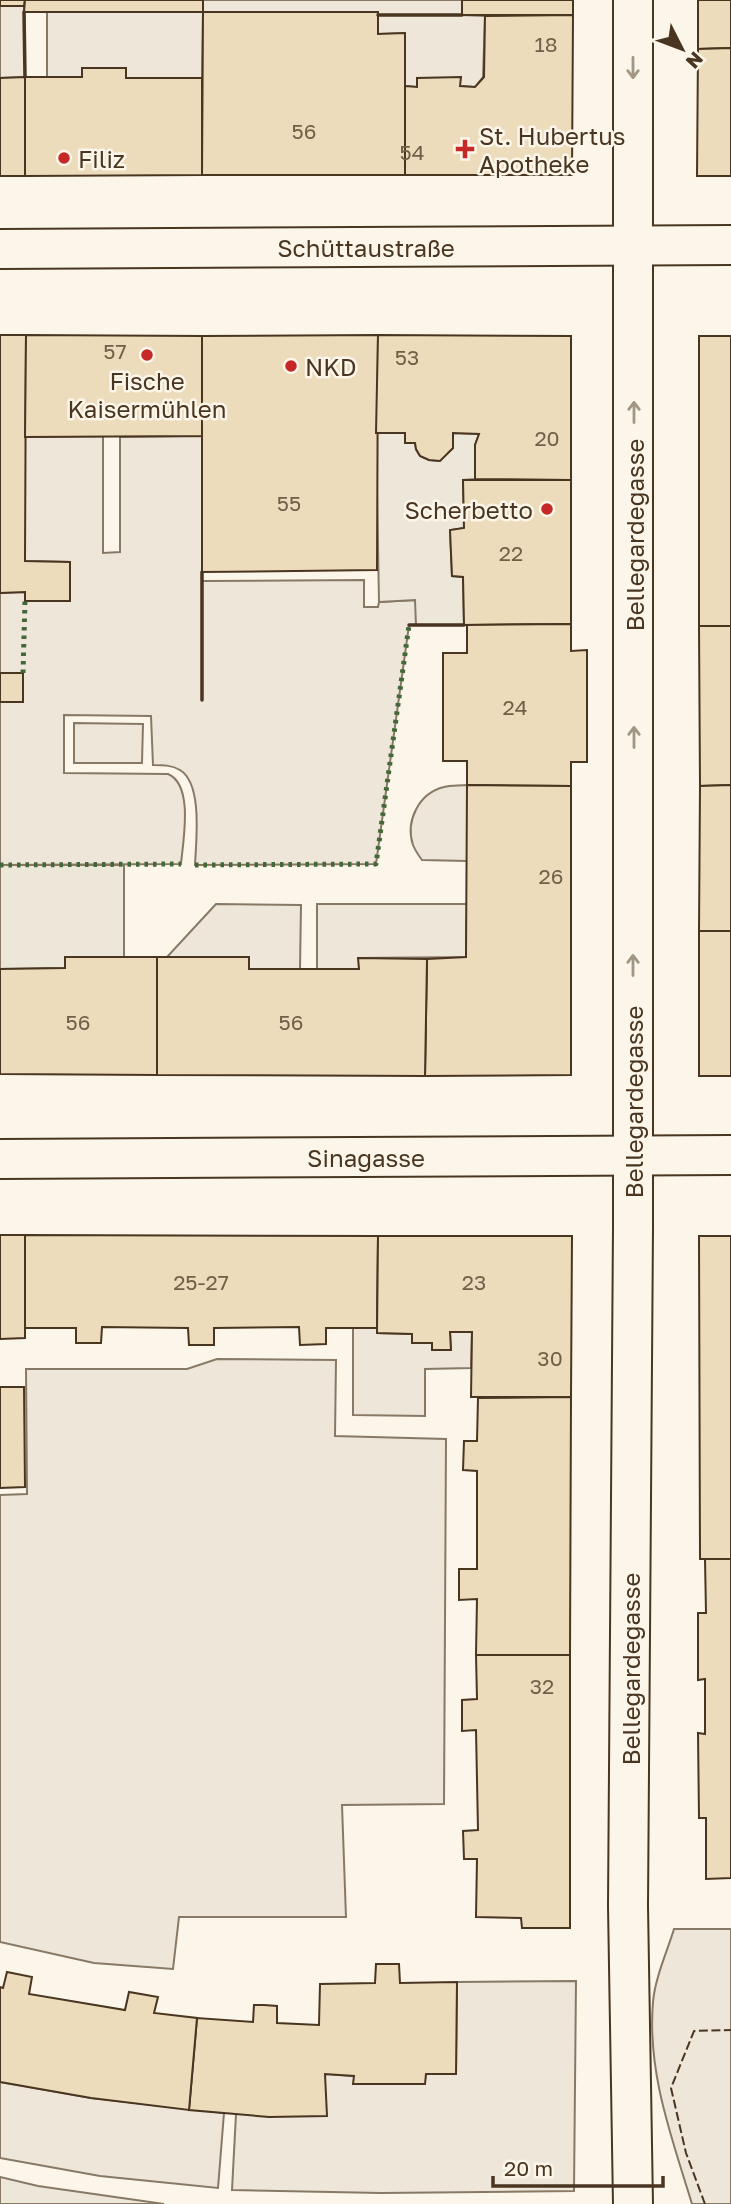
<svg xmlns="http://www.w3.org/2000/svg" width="731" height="2204" viewBox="0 0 731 2204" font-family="'Golos Text',sans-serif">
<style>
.green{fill:#ede6d9;stroke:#887966;stroke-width:2}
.parking{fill:#ede7d9;stroke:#887966;stroke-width:2}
.building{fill:#ecdcbc;stroke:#4a3520;stroke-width:2}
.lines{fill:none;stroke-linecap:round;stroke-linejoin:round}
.minor-casing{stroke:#4a3520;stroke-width:42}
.minor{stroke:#fbf6e9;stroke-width:38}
.hedge{stroke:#436837;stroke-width:5;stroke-dasharray:3.5 5;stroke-linecap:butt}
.fence{stroke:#4a3520;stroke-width:2;stroke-dasharray:9 3.5;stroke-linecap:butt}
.wall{stroke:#4a3520;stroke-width:3.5}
.oneway{stroke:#a29684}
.poi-dot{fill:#c62828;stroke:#fbf6e9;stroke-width:2.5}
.labels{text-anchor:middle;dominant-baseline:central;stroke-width:5;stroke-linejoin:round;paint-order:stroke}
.number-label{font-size:21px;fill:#725f47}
.poi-label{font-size:24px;fill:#4a3520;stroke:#fbf6e9;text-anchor:start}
.street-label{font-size:24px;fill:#4a3520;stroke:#fbf6e9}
</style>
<rect width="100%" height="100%" fill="#fbf6e9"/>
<g class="green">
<polygon points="203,0 462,0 462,15 485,16 483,77 475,87 460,86 417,78 417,87 405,86 405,33 378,34 377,12 203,12 202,78 126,78 82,69 82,77 47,77 47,11"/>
<polygon points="0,6 24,6 25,77 0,78"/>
<path d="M103,436V553L120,552V437L202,436V581L364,580V607H378L379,602L416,600V625H409L376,864L195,865C196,841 203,784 180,770C172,765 162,765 153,765L151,716L64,715V773L168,774C194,785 183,841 181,864L0,865V702H22L0,673V593L25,592V601L70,600V562L25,561V437Z"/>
<polygon points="74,723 143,724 142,763 74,763"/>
<path d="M467,785V861L422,860C419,856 415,850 413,845C405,821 419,793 444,787C451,785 459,786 467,785Z"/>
<polygon points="216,904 301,905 300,969 249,969 249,957 167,957"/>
<polygon points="317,904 467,904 466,957 359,958 359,969 317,969"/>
<polygon points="353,1328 377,1328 378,1333 412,1334 412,1343 432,1343 433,1350 451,1350 450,1332 472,1332 471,1368 425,1369 425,1416 353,1415"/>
<polygon points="217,1359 336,1360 335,1436 446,1439 444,1804 342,1805 346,1917 179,1917 173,1969 94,1963 0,1942 0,1495 27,1494 26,1369 187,1369"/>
<path d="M674,1929H731V2204H692C672,2138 647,2073 653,2002C655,1978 667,1952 674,1929Z"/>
<polygon points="576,1981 574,2191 381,2193 232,2190 236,2114 325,2074 354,2076 354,2084 424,2084 426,2074 456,2074 457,1982"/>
<polygon points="0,2082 91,2098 224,2113 218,2188 100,2176 0,2158"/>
</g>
<g class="parking">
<polygon points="376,433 405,433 405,443 415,443 416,450 420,456 429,460 439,461 453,448 453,433 479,434 475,445 475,479 463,480 464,528 450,530 452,576 463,577 464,625 416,625 415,600 379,602"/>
<polygon points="0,865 124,865 124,957 65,957 65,968 0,969"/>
<polygon points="0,2177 38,2186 164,2204 0,2204"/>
</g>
<g class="building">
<polygon points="0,0 25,0 24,6 0,6"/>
<polygon points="25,0 203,0 203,12 24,12"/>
<rect x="462" y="0" width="111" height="15"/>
<polygon points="698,0 731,0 731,48 698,49"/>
<polygon points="203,12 378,12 378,34 405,33 405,175 202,175"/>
<polygon points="573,15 572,175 405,175 405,86 417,87 417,78 461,77 460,86 475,87 484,77 485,16"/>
<polygon points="731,48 731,176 697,176 698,49"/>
<polygon points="82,68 126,68 126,78 202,78 202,175 25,176 25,77 82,77"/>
<polygon points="25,77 25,176 0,176 0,78"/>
<polygon points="0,335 26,335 25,561 70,562 70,601 25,601 25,592 0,593"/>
<polygon points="26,335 202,336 202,436 25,437"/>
<polygon points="378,335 377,570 202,572 202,336"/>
<polygon points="378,335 571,336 571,480 475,479 475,445 479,434 453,433 453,448 440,461 429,460 420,456 416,449 415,443 405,443 405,433 376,433"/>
<rect x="699" y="336" width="32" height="290"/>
<polygon points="463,480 571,480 571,624 464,625 463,577 452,576 450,530 464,528"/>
<polygon points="571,624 571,651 587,650 587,762 571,762 571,786 467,785 467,761 443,761 443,653 467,653 467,625"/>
<polygon points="699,626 731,626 731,785 700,786"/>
<rect x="0" y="673" width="23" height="29"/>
<polygon points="467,785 571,786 571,1075 425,1076 427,959 466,957"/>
<polygon points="731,785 731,931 699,931 700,786"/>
<rect x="699" y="931" width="32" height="145"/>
<polygon points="65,957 157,957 157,1075 0,1074 0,969 65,968"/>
<polygon points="157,957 249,957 249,969 359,969 358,958 427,959 425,1076 157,1075"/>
<polygon points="0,1235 25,1235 25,1338 0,1339"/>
<polygon points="25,1235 378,1236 377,1328 326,1328 326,1344 300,1345 299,1327 214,1328 214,1345 189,1345 188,1328 102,1327 101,1343 76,1343 76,1328 25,1328"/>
<polygon points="378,1236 572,1236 571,1397 471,1397 472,1332 450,1332 451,1350 432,1350 432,1343 412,1343 412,1334 377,1333"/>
<polygon points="699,1236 731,1236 731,1559 700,1559"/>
<polygon points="0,1387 24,1387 25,1487 0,1488"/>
<polygon points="571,1397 570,1655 476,1655 477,1599 459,1600 459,1569 477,1569 477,1471 463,1470 464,1441 477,1441 478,1398"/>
<polygon points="705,1559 731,1559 731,1878 706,1879 706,1818 699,1818 698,1733 705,1734 705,1679 698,1680 698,1613 706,1613"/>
<polygon points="476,1655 570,1655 570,1928 522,1928 521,1918 476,1917 477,1859 464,1859 463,1831 478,1830 476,1730 462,1731 462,1700 477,1699"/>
<polygon points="376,1964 399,1964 400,1983 457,1982 456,2074 426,2074 425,2084 353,2084 354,2076 325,2074 327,2116 269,2117 189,2110 197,2018 253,2022 254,2005 264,2005 277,2006 277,2023 319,2025 320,1984 375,1983"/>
<polygon points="7,1972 32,1977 29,1994 125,2010 129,1992 158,1997 154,2013 197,2018 189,2110 91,2098 0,2082 0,1987 3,1988"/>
</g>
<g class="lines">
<defs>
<g id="minor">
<polyline points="0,249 731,245"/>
<polyline points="0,1159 731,1155"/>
<polyline points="633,2204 628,1906 633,1227 633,0"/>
</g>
</defs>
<use href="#minor" class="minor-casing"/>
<use href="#minor" class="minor"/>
<g class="hedge">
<polyline points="23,673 25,601"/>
<polyline points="0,865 181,864"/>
<polyline points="195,865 376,864 409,625"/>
</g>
<polyline class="fence" points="705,2204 686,2153 671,2088 694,2031 731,2030"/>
<g class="wall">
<polyline points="24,12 25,77"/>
<polyline points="378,15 462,15"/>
<polyline points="202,572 202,700"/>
<polyline points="409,625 464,625"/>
</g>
</g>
<defs><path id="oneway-shaft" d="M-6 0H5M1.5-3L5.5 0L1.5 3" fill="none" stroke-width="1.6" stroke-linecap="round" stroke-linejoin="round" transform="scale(1.75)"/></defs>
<g class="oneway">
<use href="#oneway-shaft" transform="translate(633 68) rotate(90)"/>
<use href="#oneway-shaft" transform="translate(634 412) rotate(-90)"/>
<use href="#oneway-shaft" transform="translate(634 737) rotate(-90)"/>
<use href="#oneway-shaft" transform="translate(633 965) rotate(-90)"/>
</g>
<g class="poi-dot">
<path d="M461.5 138.5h7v7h7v7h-7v7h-7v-7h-7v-7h7z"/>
<circle cx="64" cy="158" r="7"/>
<circle cx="147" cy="355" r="7"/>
<circle cx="291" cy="366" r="7"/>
<circle cx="547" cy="509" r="7"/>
</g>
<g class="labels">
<g class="number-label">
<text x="546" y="44">18</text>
<text x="304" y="131">56</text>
<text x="412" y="152">54</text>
<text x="115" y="351">57</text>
<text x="407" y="357">53</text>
<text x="547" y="438">20</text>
<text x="289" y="503">55</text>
<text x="511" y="553">22</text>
<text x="515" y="707">24</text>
<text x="551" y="876">26</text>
<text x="78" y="1022">56</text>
<text x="291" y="1022">56</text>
<text x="201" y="1282">25-27</text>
<text x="474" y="1282">23</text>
<text x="550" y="1358">30</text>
<text x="542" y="1686">32</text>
</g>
<g class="poi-label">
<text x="479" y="135">St. Hubertus<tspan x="479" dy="28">Apotheke</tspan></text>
<text x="78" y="158">Filiz</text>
<text x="305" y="366">NKD</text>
<text x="147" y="380" text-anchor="middle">Fische<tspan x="147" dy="28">Kaisermühlen</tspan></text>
<text x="533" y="509" text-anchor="end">Scherbetto</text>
</g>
<g class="street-label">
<text x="366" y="247">Schüttaustraße</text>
<text transform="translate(634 535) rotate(-90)">Bellegardegasse</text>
<text transform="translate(633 1102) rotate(-90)">Bellegardegasse</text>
<text x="366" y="1157">Sinagasse</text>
<text transform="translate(630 1669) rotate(-90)">Bellegardegasse</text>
</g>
</g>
<g transform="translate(682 49) rotate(132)" stroke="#fbf6e9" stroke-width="5" paint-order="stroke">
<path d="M0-5L12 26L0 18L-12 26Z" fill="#4a3520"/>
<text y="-10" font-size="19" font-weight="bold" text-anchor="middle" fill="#4a3520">N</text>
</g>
<path d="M493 2176v10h170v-10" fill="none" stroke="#4a3520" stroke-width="3.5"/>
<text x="504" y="2176" font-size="21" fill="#4a3520" stroke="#fbf6e9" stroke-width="5" paint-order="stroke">20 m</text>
</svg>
